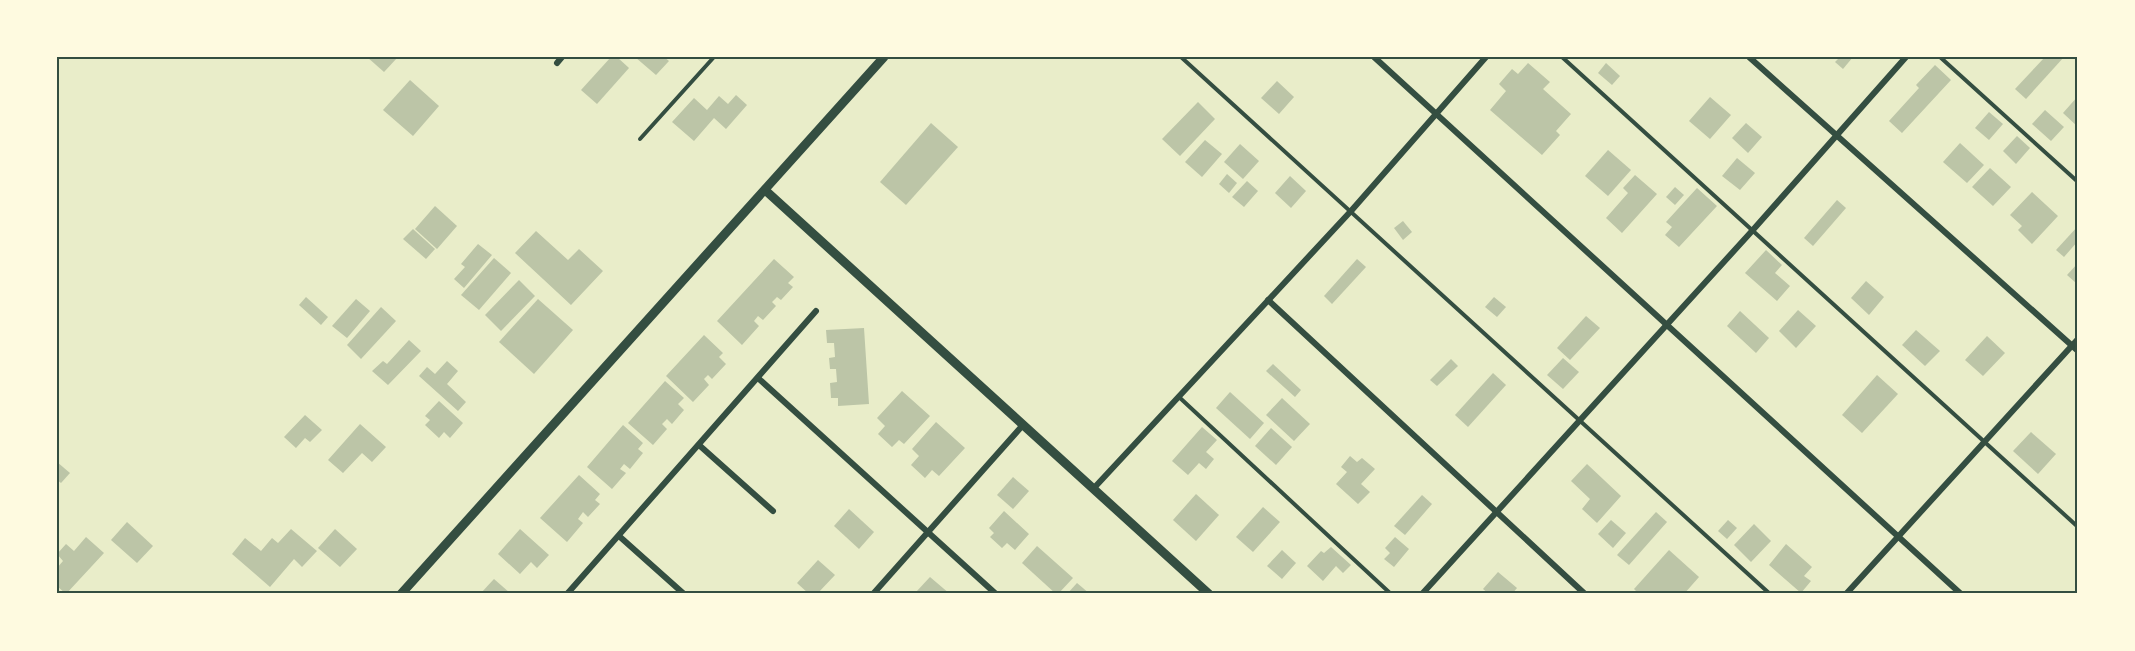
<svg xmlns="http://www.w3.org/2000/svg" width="2135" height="651" viewBox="0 0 2135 651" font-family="Manrope,sans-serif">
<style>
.building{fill:#bcc5a7}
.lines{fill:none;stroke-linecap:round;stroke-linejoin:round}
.service{stroke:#344e41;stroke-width:4}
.minor{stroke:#344e41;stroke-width:6}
.tertiary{stroke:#344e41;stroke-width:9}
.neatline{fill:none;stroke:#344e41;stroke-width:2}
</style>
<rect width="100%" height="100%" fill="#e9edc9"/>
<g class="building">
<polygon points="367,57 398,57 384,72"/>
<polygon points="611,57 617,57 629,68 597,104 581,90"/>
<polygon points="635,57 664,57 669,61 656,75"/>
<polygon points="1840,57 1853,57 1843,69 1835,62"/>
<polygon points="2045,57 2064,57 2026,99 2015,89"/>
<polygon points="1528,63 1550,82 1543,89 1571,114 1556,131 1560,135 1542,155 1490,110 1506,91 1499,84 1512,69 1518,74"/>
<polygon points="1606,63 1620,76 1612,85 1598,73"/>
<polygon points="1935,65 1951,80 1902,133 1889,121 1919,88 1916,85"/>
<polygon points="410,80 439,106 413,136 383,110"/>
<polygon points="1277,81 1294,97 1279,114 1261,98"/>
<polygon points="736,95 747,105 726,129 714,118 694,141 672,122 694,98 707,110 719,96 728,104"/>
<polygon points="2078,96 2078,127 2063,113"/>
<polygon points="1710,97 1731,115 1710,139 1689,121"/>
<polygon points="1198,102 1215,119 1180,156 1162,139"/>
<polygon points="2045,110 2064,127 2051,141 2032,124"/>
<polygon points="1989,112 2003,124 1989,140 1975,128"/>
<polygon points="931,123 958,147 906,205 880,182"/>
<polygon points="1746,123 1762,137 1748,153 1732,138"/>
<polygon points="2017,136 2030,148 2016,164 2003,151"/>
<polygon points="1205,140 1222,154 1202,177 1185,162"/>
<polygon points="1960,143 1984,165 1967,183 1943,162"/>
<polygon points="1240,144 1259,161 1243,179 1224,162"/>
<polygon points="1608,150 1631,170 1608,196 1585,176"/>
<polygon points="1737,158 1755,173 1740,190 1722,176"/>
<polygon points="1990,168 2011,187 1993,206 1972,187"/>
<polygon points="1227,174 1237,183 1229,193 1219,184"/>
<polygon points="1635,175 1657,194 1622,233 1606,218 1628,193 1623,188"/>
<polygon points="1290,176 1306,191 1291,208 1275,193"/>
<polygon points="1247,181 1258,191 1244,207 1232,197"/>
<polygon points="1675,187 1684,195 1675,205 1666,197"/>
<polygon points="1697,188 1717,206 1679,247 1665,235 1672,227 1666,222"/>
<polygon points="2032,192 2058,216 2032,244 2018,230 2022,226 2010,215"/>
<polygon points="1837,200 1846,208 1813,246 1804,238"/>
<polygon points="435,206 457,226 437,249 415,229"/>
<polygon points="1403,221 1412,232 1403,240 1394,228"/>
<polygon points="2078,226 2078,241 2064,257 2056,250"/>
<polygon points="413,229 435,249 426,259 403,239"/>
<polygon points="536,231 568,260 579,249 603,271 571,305 515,253"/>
<polygon points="478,244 492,255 464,288 454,279 465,267 461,264"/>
<polygon points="1766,250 1782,265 1775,273 1790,286 1777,301 1745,273"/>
<polygon points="494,258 511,273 479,310 461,295"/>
<polygon points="774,259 794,277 788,283 793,287 781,300 777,297 772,302 776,306 763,320 758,316 754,321 759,326 742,345 717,321"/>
<polygon points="1357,259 1366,267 1332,304 1324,296"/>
<polygon points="2078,263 2078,281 2076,283 2067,275"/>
<polygon points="519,280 535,296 501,331 485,315"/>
<polygon points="1866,281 1884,297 1869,315 1851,298"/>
<polygon points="306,297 328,317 321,325 299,305"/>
<polygon points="1494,297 1506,307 1497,317 1485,307"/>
<polygon points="356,299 370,311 347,338 332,326"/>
<polygon points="538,299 573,330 534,374 499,342"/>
<polygon points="381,307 396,321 361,359 347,345"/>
<polygon points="1798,310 1816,326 1796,348 1779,331"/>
<polygon points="1740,311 1769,338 1756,353 1727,326"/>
<polygon points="1586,316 1600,328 1570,360 1557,348"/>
<polygon points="864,328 869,404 838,406 838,398 831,398 830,383 837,382 836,369 830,369 829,358 835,357 834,343 827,343 826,330"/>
<polygon points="1916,330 1940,351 1925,366 1902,345"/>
<polygon points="704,335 723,353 719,357 726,364 712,379 708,375 704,379 709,385 693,402 666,376"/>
<polygon points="1987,336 2005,353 1983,376 1965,360"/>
<polygon points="409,340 421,351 388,385 372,371 383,361 387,364"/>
<polygon points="1563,358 1579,372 1563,389 1547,375"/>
<polygon points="1451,359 1458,366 1437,386 1430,380"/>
<polygon points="447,361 458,371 447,384 466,402 458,411 419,376 427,367 435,374"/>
<polygon points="1273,364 1301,390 1295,397 1266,371"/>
<polygon points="1493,373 1506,385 1468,427 1455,415"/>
<polygon points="1877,375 1898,394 1862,433 1842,415"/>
<polygon points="665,381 684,398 678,404 684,410 672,424 667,419 662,424 667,429 653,445 628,423"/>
<polygon points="902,391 930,416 904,444 899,440 892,447 878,434 885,426 877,418"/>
<polygon points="1230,392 1264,423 1250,439 1216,408"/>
<polygon points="1282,398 1310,424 1294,441 1266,415"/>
<polygon points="439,401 463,423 450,438 444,432 439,438 425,425 430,420 425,416"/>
<polygon points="305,415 322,430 310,442 305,438 296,448 284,437"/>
<polygon points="936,422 965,448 939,476 932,470 925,478 911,465 919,456 912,449"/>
<polygon points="360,424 386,447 372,462 362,453 343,473 328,460"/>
<polygon points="623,425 643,443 638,449 643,453 630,469 624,464 620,469 626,473 612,489 587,467"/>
<polygon points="1202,427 1217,440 1206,452 1214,459 1206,469 1199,463 1188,475 1172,461"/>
<polygon points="1271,428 1292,447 1276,465 1255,446"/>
<polygon points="2031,432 2056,454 2038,474 2013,451"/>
<polygon points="1350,456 1357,462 1362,458 1375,469 1361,484 1370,492 1358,504 1336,484 1347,472 1341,467"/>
<polygon points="57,462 70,473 61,483 57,480"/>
<polygon points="1587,464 1621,496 1597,523 1582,509 1590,499 1571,481"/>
<polygon points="579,475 600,494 595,500 600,504 588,517 583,512 578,519 583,523 567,542 540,518"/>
<polygon points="1013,477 1029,491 1013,509 997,495"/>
<polygon points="1196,494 1219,515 1196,541 1173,520"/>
<polygon points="1422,495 1432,504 1405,535 1394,526"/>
<polygon points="1263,507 1280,522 1253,552 1236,537"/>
<polygon points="849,509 874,532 859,549 834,526"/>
<polygon points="1004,511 1029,534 1015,550 1007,543 1002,548 990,537 994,533 989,528"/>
<polygon points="1656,512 1667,522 1629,565 1617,555"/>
<polygon points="1611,520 1626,533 1613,548 1598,534"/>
<polygon points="1728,520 1737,528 1727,539 1718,531"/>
<polygon points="127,522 153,546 137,563 111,540"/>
<polygon points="1754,524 1771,541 1751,562 1734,545"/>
<polygon points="291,529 317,551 302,567 294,559 270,587 232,554 245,538 261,551 272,538 278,543"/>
<polygon points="335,529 357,549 340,567 318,548"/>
<polygon points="520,529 549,555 537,568 531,562 520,574 498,554"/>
<polygon points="86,537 104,553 66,594 57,586 57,568 63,561 57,554 66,544 74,551"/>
<polygon points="1395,537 1409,549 1394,567 1384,559 1390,553 1385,548"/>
<polygon points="1786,544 1812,567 1804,576 1811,581 1801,593 1769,565"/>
<polygon points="1037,546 1073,578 1058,594 1056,594 1022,563"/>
<polygon points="1331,547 1351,565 1343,573 1336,566 1323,581 1307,566 1321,551 1324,553"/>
<polygon points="1282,550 1296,563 1282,579 1267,566"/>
<polygon points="1669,550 1699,577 1684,594 1639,594 1634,589"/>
<polygon points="818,560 835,575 817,594 809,594 797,583"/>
<polygon points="1498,572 1517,588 1512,594 1489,594 1483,589"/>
<polygon points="930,577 950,594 918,594 916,592"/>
<polygon points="494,579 511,594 480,594"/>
<polygon points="1077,583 1090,594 1067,594"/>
</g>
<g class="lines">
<g class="service">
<polyline points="1181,57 1770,594"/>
<polyline points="1562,57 2078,527"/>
<polyline points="1940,57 2078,182"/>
<polyline points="640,139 714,57"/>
<polyline points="1179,397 1391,594"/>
</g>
<g class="minor">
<polyline points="1374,57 1961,594"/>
<polyline points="1749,57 2078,351"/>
<polyline points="557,63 562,57"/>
<polyline points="1268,300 1585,594"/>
<polyline points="758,378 996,594"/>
<polyline points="699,445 773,511"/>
<polyline points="1094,488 1351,211 1486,57"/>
<polyline points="619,536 684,594"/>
<polyline points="567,594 816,311"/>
<polyline points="873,594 1023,425"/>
<polyline points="1422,594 1752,231 1906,57"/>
<polyline points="1846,594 2078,339"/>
</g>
<g class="tertiary">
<polyline points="765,190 1209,594"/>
<polyline points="401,594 884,57"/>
</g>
</g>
<rect width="2135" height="651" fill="none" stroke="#fefae0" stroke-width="117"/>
<rect x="58" y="58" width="2018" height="534" class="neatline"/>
</svg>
